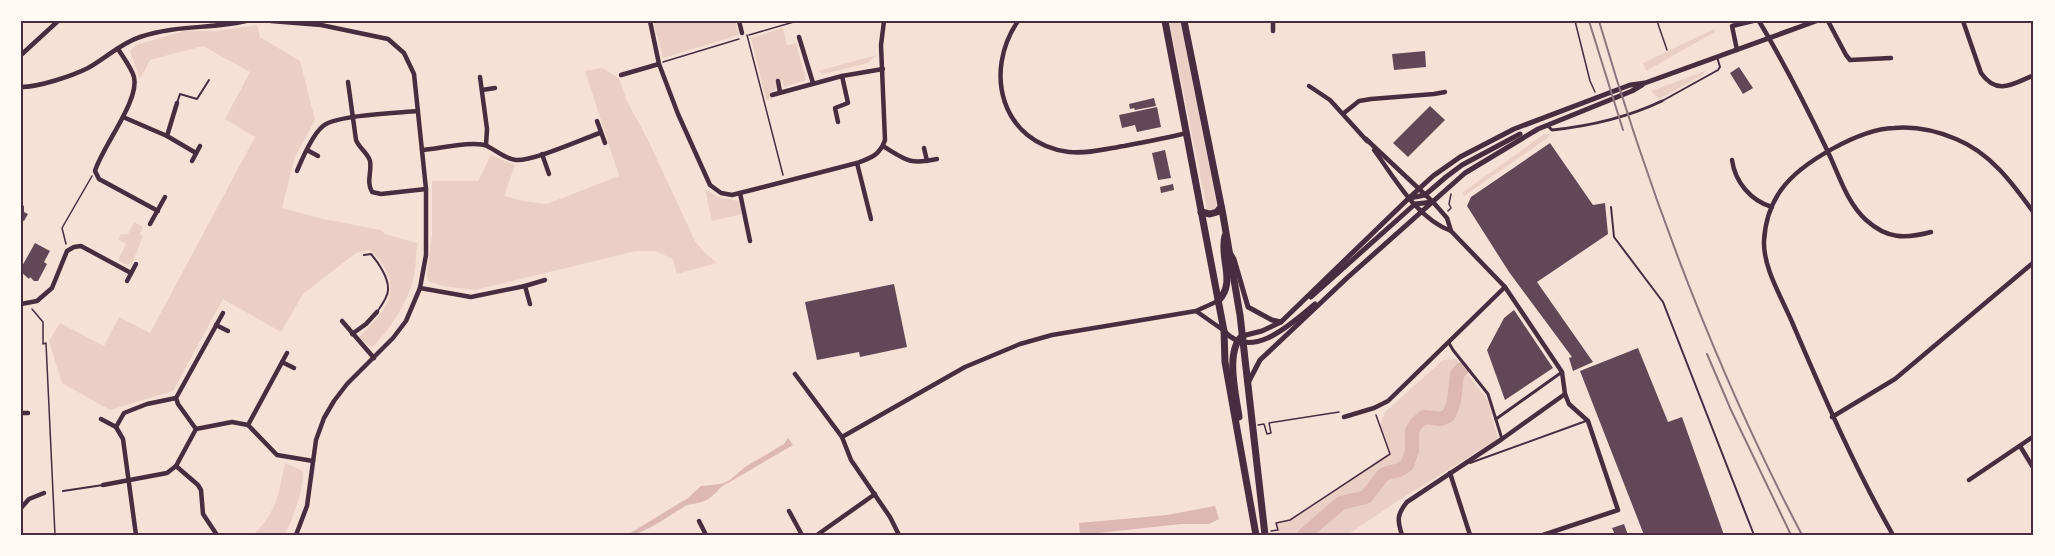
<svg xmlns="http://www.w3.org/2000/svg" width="2055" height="556" viewBox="0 0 2055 556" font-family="'Nunito Sans',sans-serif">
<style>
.green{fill:#ebcfc5}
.water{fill:#dcb8b0}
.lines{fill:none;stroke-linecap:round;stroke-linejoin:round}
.river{stroke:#dcb8b0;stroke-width:14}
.building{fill:#644757}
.path{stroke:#4a2c40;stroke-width:1.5}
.service{stroke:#4a2c40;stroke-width:2}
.pedestrian{stroke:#4a2c40;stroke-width:3}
.minor{stroke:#4a2c40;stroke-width:4.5}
.tertiary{stroke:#4a2c40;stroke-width:5}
.trunk{stroke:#4a2c40;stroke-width:7}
.rail{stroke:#8f747c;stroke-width:2}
.neatline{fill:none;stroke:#4a2c40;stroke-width:2}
</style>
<rect width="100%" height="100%" fill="#f7e1d7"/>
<g class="green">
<polygon points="653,21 735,21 739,35 663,58"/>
<polygon points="1169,21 1180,21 1217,206 1214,210 1207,209"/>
<path d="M257,25L260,37L300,61L315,120L295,157L282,208L323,219L381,230L385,234L417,243C416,255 416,269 413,281C405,307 391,327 373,347L369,346L359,337C377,318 399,301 387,273C383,264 378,257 370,250L356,253L303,294L281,332L223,299L173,391L110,410L62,383L49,341L60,323L104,346L119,317L150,333L255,137L225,119L250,72L203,46L150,60L140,79L130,51L136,45L184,31H216Z"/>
<polygon points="783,28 787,45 796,43 806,80 784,87 782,79 776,80 777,89 771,91 772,99 766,100 751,38"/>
<polygon points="1714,29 1715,32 1646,71 1643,63"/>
<polygon points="877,55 868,63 823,74 818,71"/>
<polygon points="602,68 619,78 627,101 648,140 695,241 704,252 717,263 677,274 673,259 655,251 636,251 475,290 442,286 428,281 427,274 432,233 432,181 478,181 491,155 515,165 504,196 523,201 547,204 619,176 585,71"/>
<polygon points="1705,71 1703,75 1659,99 1651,91"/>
<polygon points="1544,134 1551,134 1546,139 1464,196 1462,193"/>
<polygon points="705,189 718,197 738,201 742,214 712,221"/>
<polygon points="134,222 143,227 140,234 143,236 133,261 127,265 118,260 126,244 118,239 121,234 128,234"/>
<polygon points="1456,359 1488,401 1498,439 1404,497 1347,535 1278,535 1276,523 1290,520 1390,454 1380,426 1385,412 1443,360"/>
<path d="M285,463L303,471C303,494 294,514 285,535H253C278,510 278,495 285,463Z"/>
</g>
<g class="water">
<path d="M788,438L793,445L721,487C715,494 708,501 698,503C694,504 689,504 685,506C670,515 644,535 627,535L688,498L701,486L721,484L730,480L745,467L784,444Z"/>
<polygon points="1215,506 1219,519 1209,524 1181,524 1080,535 1079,523 1167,515"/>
</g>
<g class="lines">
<polyline class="river" points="1304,535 1341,503 1366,497 1384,474 1399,470 1407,465 1412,451 1412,431 1416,424 1424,417 1441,419 1449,415 1454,401 1457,374 1462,369"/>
</g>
<g class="building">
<polygon points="1425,51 1426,67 1394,70 1392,54"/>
<polygon points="1739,67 1753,88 1743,94 1730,73"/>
<polygon points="1154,98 1156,106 1135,110 1134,108 1130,109 1129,104"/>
<polygon points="1430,106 1445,120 1408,157 1393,143"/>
<polygon points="1157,107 1161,127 1137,132 1135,125 1122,128 1119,115"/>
<polygon points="1550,143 1593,205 1605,203 1608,234 1537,282 1593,362 1573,371 1569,358 1572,357 1509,272 1467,206 1471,197"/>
<polygon points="1165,150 1171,178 1158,180 1152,153"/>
<polygon points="1173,184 1174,190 1161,193 1160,187"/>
<polygon points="21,204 24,206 24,212 28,214 24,221 21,220"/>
<polygon points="35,243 50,251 44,262 47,264 38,281 34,281 30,277 29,279 21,272 21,268"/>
<polygon points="894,284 907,347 860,357 859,352 817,360 805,302"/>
<polygon points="1514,310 1553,368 1505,400 1487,350 1504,318"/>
<polygon points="1638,348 1668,422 1682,417 1724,535 1644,535 1580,371"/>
<polygon points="1624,524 1628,535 1615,535 1612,528"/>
</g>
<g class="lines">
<g class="path">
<polyline points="1575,21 1590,81 1595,92"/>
<polyline points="1657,21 1667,50"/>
<polyline points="747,35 783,175"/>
<polyline points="749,35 797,21"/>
<polyline points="663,62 739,39"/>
<polyline points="1448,211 1451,208 1449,204 1451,194"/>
<polyline points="66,244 62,228 92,176"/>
<polyline points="32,309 43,322 43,344 46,343 55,535"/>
<polyline points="1258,425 1264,424 1267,434 1271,433 1269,423 1339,412"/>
<polyline points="1271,531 1278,530 1276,523 1290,520 1390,454 1376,415"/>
<polyline points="1240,535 1248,534"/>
</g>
<g class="service">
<polyline points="1662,101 1718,70 1720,67 1717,57"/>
<polyline points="177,103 180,94 197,99 209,80"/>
<polyline points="1611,207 1614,237 1663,302 1754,535"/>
<path d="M364,255L371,254C378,262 389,278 388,290C388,297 381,306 377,312"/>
<polyline points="1470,463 1586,421"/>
<polyline points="63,491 103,485"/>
</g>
<g class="pedestrian">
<path d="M1548,126L1552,130C1591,126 1626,118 1662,101"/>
<polyline points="1449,343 1453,350 1488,394 1502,439"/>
<polyline points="1496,419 1562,372"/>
</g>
<g class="minor">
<polyline points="271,21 321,25 388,39 404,53 414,74 426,189 426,255 420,288 406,321 393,338 347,384 334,401 324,418 316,440 307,506 296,535"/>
<path d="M650,21L659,64L678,114L710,185L721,193L732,195L857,163C871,158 880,155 885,140L881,45L884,21"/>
<polyline points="739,21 742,33"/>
<path d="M1018,21C983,72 1001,143 1069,152C1087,154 1106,149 1124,146C1145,142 1166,138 1187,133"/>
<polyline points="1273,21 1273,31"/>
<path d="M1759,21C1784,63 1807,108 1828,152C1839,175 1847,203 1866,220C1887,239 1905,239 1931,232"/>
<polyline points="1828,21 1846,55 1850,60 1891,58"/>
<path d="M1963,21L1981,73C1997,96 2013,84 2034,75"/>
<polyline points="799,37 813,83"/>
<path d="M118,49C123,57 131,67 134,77C140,100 102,147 95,171L99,179L158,211"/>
<polyline points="1737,50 1732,26 1753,21"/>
<polyline points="21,55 58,21"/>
<polyline points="621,75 659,64"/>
<polyline points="480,77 487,129 486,145"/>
<polyline points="778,81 780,92"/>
<path d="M348,82L356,140C359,148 368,153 370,161C372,172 366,181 372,192L381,194L426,189"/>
<polyline points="1309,86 1330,100 1367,141"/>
<path d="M21,87C39,87 72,76 88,68C106,58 121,43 140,37C175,25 211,29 246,21"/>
<polyline points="482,90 495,88"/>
<polyline points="772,95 842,76 883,69"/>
<polyline points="1344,113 1359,101 1371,99 1434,94 1445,92"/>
<polyline points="123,117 167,136 196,153"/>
<polyline points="597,121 605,143"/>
<polyline points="838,122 835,108 848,103 842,76"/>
<polyline points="167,136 177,103"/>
<polyline points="1366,139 1433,202 1447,218 1451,231 1505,287 1562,372 1565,394 1569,404 1588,421 1618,510 1543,535"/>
<path d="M883,146C906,160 909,165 937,159"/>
<polyline points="924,148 927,161"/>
<polyline points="307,150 318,156"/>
<path d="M422,150C437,149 474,140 487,146C497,151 505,159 516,160C534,161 582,139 600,133"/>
<path d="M1374,150C1395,178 1416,218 1451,231"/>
<polyline points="542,154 549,174"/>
<path d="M1732,160C1735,182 1751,201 1772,207"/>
<polyline points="192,161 200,146"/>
<polyline points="857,163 871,219"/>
<path d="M297,171C302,159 314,130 326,124C342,115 397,113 418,111"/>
<polyline points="740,193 750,241"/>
<polyline points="150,224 165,197"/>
<polyline points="127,281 136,264"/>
<polyline points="525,286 545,280"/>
<polyline points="420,288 471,297 525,286 530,304"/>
<polyline points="21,304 37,301 52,288 67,251 74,247 81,246 131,273"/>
<polyline points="1196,311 1223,330"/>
<polyline points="342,321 374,358"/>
<polyline points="216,325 228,331"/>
<polyline points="352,334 366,324 377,312"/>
<polyline points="282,362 294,368"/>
<polyline points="795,374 842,437 851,460 890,517 899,535"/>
<polyline points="21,413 28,413"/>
<polyline points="1344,417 1374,408 1388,401 1505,287"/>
<polyline points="1832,417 1895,379 2034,262"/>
<polyline points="101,419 116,427 123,439 136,535"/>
<polyline points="248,425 287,353"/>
<polyline points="116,427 124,413 147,404 176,398"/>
<polyline points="196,429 178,404 176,398 223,313"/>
<polyline points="842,437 965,367 1020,344 1052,335 1196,311 1218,301"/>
<polyline points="2020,446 2034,469"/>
<polyline points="176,466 198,485 201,490 203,514 217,535"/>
<polyline points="1450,473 1470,535"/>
<polyline points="1969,480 2034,436"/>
<polyline points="103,485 167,473 176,466 196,429 232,422 248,425 277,455 313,461"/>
<polyline points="21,508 29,499 44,493"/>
<polyline points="789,511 802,535"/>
<polyline points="699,521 706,535"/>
<polyline points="817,535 875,494"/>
<path d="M1402,535C1397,520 1397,514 1407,502L1502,439L1565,394"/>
<path d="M1893,535C1854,467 1823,394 1792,322C1782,298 1763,268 1764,241C1765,223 1771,204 1781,190C1801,162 1860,129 1894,128C1915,126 1937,131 1956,139C1991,153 2013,184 2034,213"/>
</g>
<g class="tertiary">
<polyline points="1410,198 1425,195 1446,177 1462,165 1520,134"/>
<polyline points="1231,254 1234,259 1248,307 1272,320 1281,322"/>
<polyline points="1311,297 1415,204 1433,202"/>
<path d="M1224,331C1252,362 1292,323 1315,304"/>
<polyline points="1242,336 1262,331 1281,322 1409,198 1433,176 1460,157 1514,129 1630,85 1645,83 1816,21"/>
<polyline points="1249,381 1260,360 1347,278 1465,173 1538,129 1632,91 1642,85"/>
</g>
<g class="trunk">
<polyline points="1165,21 1224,331 1225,362 1256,535"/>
<polyline points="1184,21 1223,215 1240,315 1265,535"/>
<polyline points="1201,212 1210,214 1217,212 1221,207"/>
<path d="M1218,301C1237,282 1219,259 1225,236"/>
<path d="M1239,417C1236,395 1225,352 1242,336"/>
</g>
<g class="rail">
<polyline points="1589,21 1623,130"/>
<path d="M1599,21C1651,198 1716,371 1802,535"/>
<polyline points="1707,354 1731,410 1791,535"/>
</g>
</g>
<rect width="2055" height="556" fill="none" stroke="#fffaf5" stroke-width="45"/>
<rect x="22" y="22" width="2010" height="512" class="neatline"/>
</svg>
